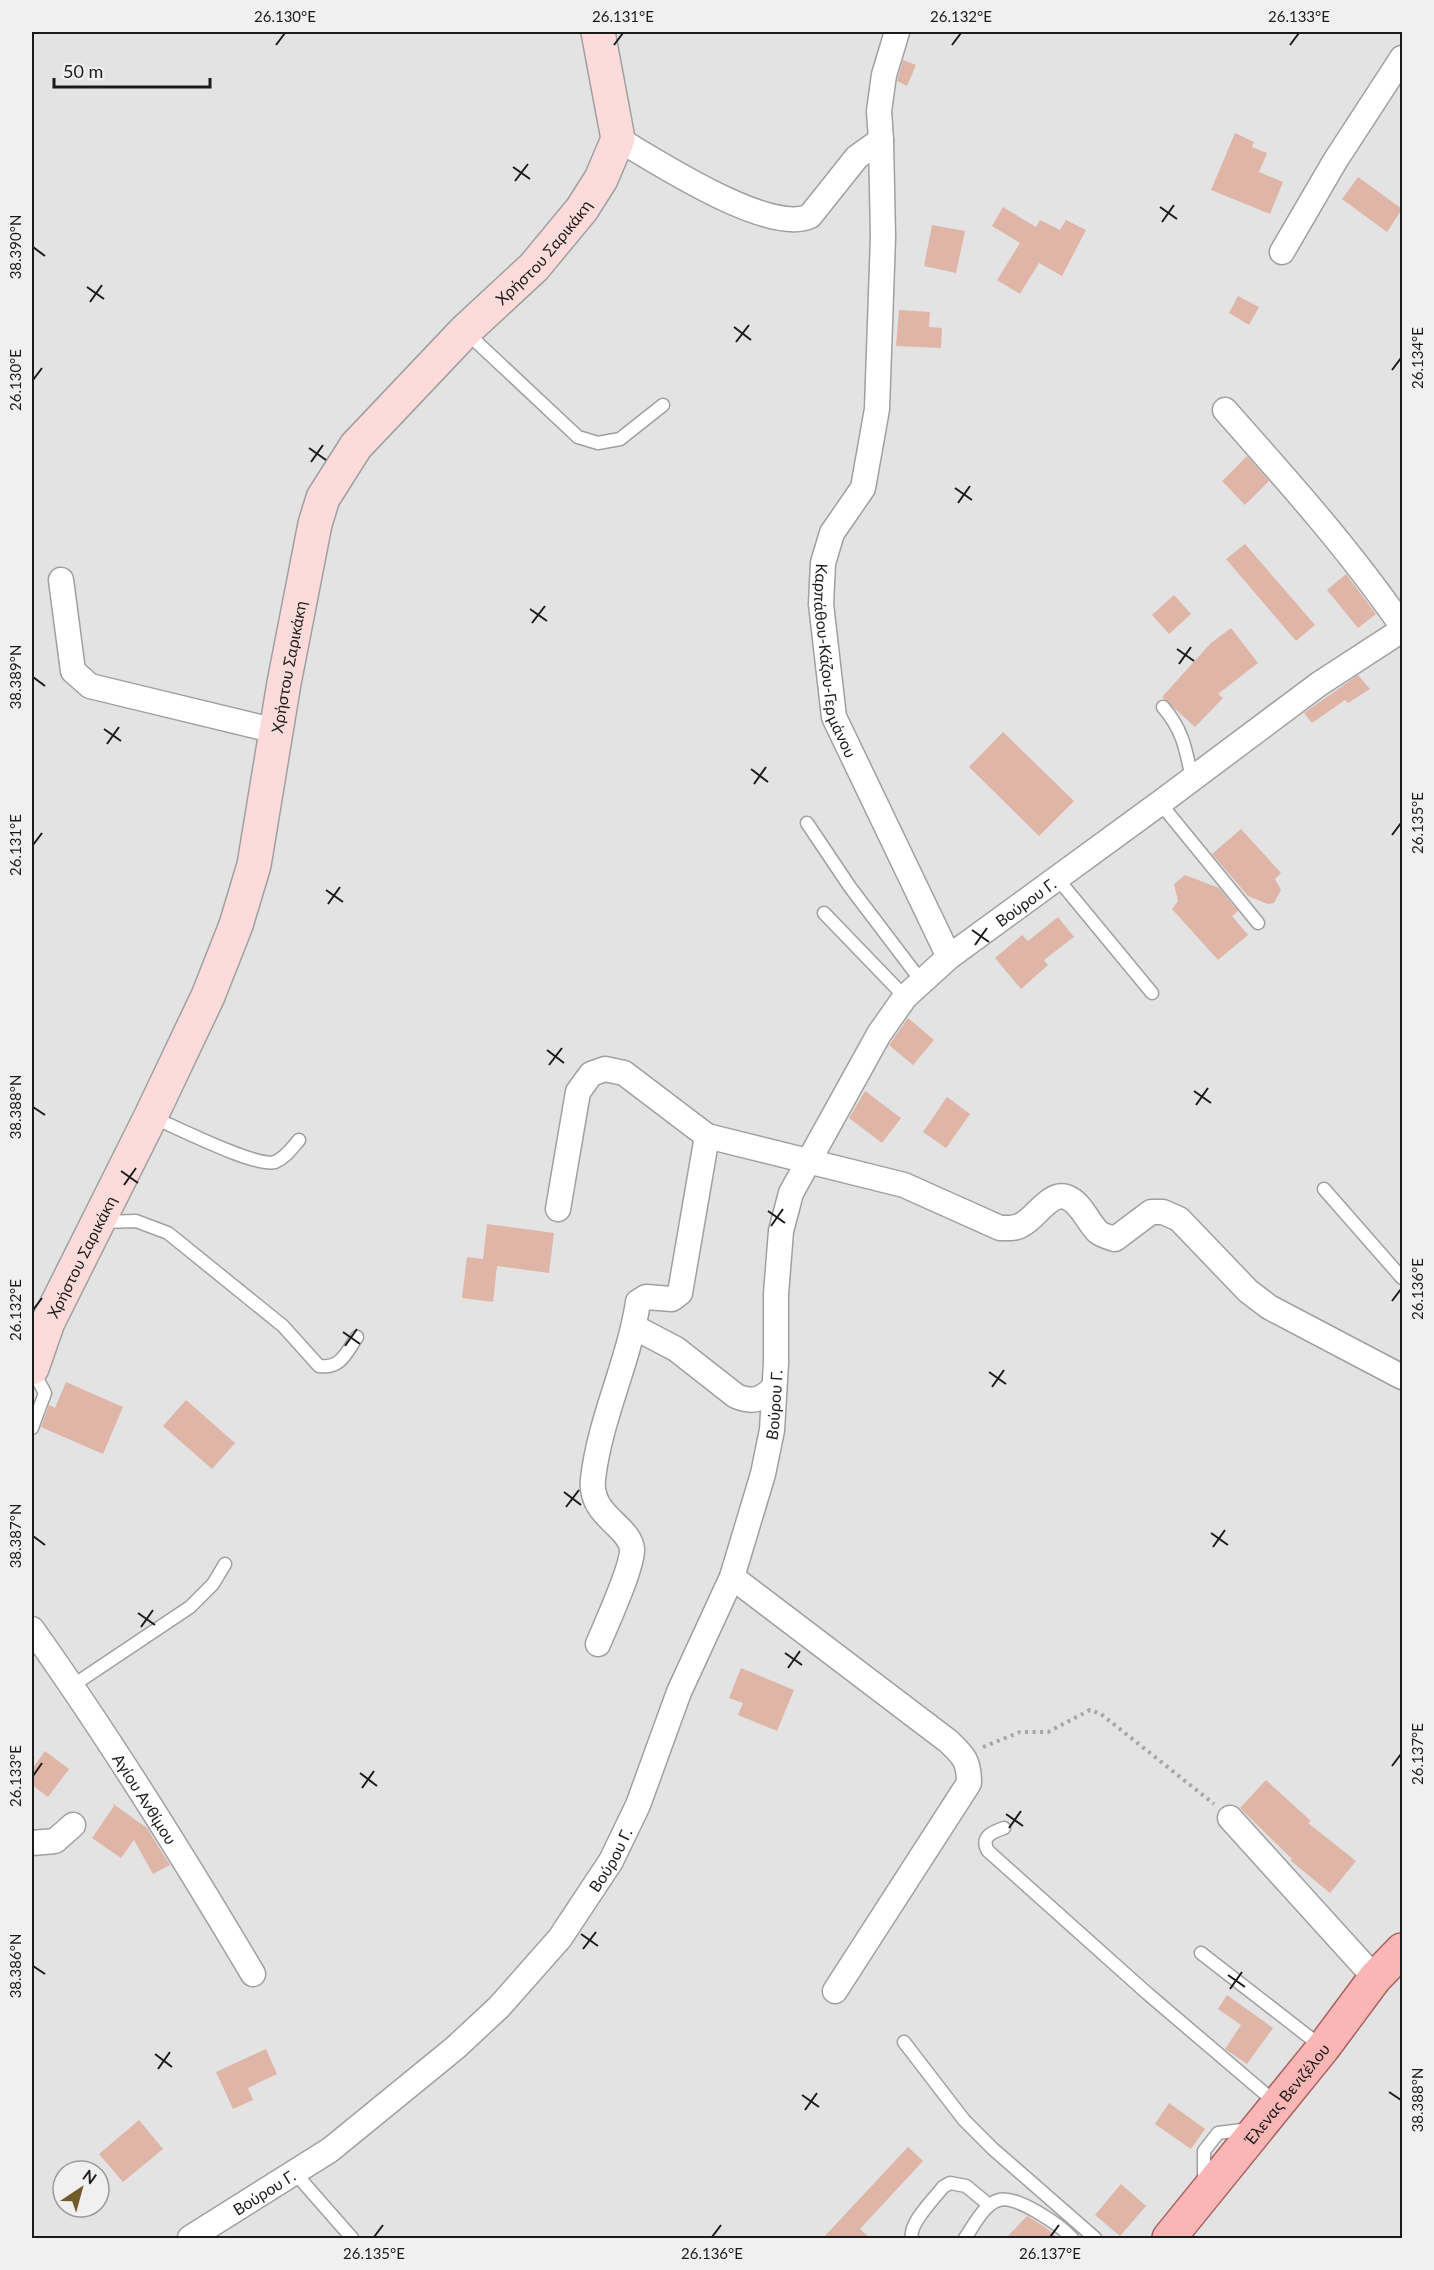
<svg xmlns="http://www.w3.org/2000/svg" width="1434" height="2270" viewBox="0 0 1434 2270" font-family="Lato,sans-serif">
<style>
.building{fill:#dfb5a7}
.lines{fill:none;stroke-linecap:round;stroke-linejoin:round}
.service-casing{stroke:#9fa0a1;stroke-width:15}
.minor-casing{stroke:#9fa0a1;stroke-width:27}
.secondary-casing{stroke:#9fa0a1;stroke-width:36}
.primary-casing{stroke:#a9615f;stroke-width:36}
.path{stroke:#a7a7a8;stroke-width:4;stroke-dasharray:3 4.5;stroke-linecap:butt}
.service{stroke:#fff;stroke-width:12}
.minor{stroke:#fff;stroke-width:24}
.secondary{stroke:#fcdbda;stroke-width:33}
.primary{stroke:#fab6b5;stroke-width:33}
.ticks{fill:none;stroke:#1b1b1b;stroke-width:2}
.labels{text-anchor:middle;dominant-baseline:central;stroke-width:4.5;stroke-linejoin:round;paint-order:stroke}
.street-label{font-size:16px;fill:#1b1b1b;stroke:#f0f0f1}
.neatline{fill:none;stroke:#1b1b1b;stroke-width:2}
.ticks-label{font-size:15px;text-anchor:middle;fill:#1b1b1b}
</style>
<rect width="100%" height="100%" fill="#e3e3e4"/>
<g class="building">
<polygon points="903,60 916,65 907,86 897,81"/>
<polygon points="1235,133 1254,142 1252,147 1267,153 1259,172 1283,182 1270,214 1211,190"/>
<polygon points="1358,177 1402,209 1387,232 1342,199"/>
<polygon points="1003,207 1036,227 1040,220 1060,230 1066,220 1086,230 1062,276 1039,263 1020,294 997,280 1020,243 992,226"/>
<polygon points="932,225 965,231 956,273 924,266"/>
<polygon points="1238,296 1259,307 1249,325 1229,313"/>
<polygon points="899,310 930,312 929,327 942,328 941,348 896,346"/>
<polygon points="1247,456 1269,481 1245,505 1222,481"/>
<polygon points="1245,544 1315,625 1296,641 1226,559"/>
<polygon points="1346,574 1376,614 1358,628 1327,590"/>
<polygon points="1174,595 1191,614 1169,634 1152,615"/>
<polygon points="1231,628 1258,663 1218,694 1223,698 1195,727 1162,697 1211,643"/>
<polygon points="1358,675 1370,689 1348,703 1345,700 1312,723 1304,713"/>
<polygon points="1003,732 1074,801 1039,836 969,767"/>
<polygon points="1241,829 1281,873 1275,879 1281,890 1274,903 1268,904 1248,896 1212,854"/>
<polygon points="1185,875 1219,888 1238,911 1232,916 1248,935 1218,960 1172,909 1178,901 1174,884"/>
<polygon points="1058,917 1074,937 1044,960 1048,965 1021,989 995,958 1022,935 1028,941"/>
<polygon points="908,1018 934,1040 913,1065 889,1045"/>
<polygon points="865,1091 901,1118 882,1143 849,1118"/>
<polygon points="947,1097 970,1114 946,1148 923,1132"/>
<polygon points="487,1224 554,1233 549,1273 497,1266 493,1302 462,1298 467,1257 483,1259"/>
<polygon points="66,1382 123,1407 103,1454 41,1427 49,1405 55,1408"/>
<polygon points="186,1400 235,1443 212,1469 163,1426"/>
<polygon points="741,1668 794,1690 777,1731 738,1715 743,1703 729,1698"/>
<polygon points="45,1751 69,1769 48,1797 32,1785 32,1769"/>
<polygon points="1266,1780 1311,1821 1308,1823 1356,1861 1330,1893 1291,1861 1292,1859 1240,1808"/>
<polygon points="112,1803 147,1828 170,1865 153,1874 134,1840 121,1858 92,1838 114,1806"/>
<polygon points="1227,1995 1273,2028 1247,2064 1225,2049 1241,2025 1218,2009"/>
<polygon points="266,2049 277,2074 248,2088 253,2100 233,2109 216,2072"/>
<polygon points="1169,2103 1205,2129 1191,2149 1155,2124"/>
<polygon points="139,2120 163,2149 123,2182 99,2154"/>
<polygon points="908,2147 923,2161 860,2229 870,2238 823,2238"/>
<polygon points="1121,2184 1146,2206 1120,2236 1095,2215"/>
<polygon points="1027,2216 1045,2227 1058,2238 1006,2238"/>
</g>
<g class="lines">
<defs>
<g id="service">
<polyline points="466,332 578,437 598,443 620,439 663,405"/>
<path d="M1163,707C1183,730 1186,750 1192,779"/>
<polyline points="1160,803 1258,923"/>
<polyline points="807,823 850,887 922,982"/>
<polyline points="1057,878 1152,993"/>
<polyline points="824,913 905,997"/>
<path d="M152,1117C174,1126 256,1168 275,1162C285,1158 292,1148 299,1140"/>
<polyline points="1324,1189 1402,1278"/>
<path d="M103,1222L136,1221L168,1233L283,1326L319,1366C341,1369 346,1353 357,1337"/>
<polyline points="32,1428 45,1393 32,1369"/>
<polyline points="72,1686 190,1607 213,1584 225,1564"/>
<path d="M1004,1828C992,1832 980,1837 988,1851L1148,1994L1276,2103"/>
<polyline points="1201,1953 1322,2047"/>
<polyline points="904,2042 964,2120 993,2149 1095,2238"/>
<polyline points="295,2173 352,2238"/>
<polyline points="1204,2183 1204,2151 1218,2133 1250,2129"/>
<path d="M912,2238C908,2224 934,2199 943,2187L950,2183L966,2186L989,2205"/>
<path d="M965,2238C973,2227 984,2204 999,2200C1017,2195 1060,2225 1072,2238"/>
</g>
<g id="minor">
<path id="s1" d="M897,32L884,75L879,111L881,140L883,237L877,409L863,488L832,533L823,563L821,604L834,717L949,957"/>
<path d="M618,139C656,161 770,236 810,216L857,157L881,140"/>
<polyline points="1282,252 1335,161 1402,58"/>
<path d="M1225,410C1287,480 1349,549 1402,626"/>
<polyline points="61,580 73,671 90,686 276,731"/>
<path d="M558,1209L578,1092L591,1074L605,1069L624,1073L707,1136L904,1185L1000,1228C1009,1228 1016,1229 1023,1224C1036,1217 1050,1192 1066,1197C1081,1202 1087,1221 1098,1232C1103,1236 1109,1237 1115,1239L1151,1212H1163L1179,1219L1248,1291L1269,1307L1402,1377"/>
<path d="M634,1327L676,1349L736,1396C753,1403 762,1400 774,1387"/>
<path d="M732,1577L948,1741C964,1756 969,1761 969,1783L835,1991"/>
<path id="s2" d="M32,1629C111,1740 183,1856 253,1974"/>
<path d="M598,1644C606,1625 633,1566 632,1549C629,1525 589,1516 593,1479C600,1418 629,1362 638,1302L646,1297L672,1299L680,1293L707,1136"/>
<polyline points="1230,1818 1375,1978"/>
<polyline points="32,1843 55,1841 73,1825"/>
<path id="s3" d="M190,2238L330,2150L455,2048L499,2007L560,1938L611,1861L638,1805L679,1692L732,1577L763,1474L772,1430L776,1363V1294L781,1231L791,1193L879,1034L905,997L949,957L1160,803L1319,684L1402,630"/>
</g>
<g id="secondary">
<path id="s4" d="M32,1368L48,1322L151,1116L208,996L236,925L254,865L284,683L315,524L323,498L356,446L465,331L534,267L582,209L601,179L618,139L598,32"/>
</g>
<g id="primary">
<path id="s5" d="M1169,2238L1323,2048L1375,1978L1402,1950"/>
</g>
</defs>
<use href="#service" class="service-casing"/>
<use href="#minor" class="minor-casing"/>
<use href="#secondary" class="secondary-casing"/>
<use href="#primary" class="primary-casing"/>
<polyline class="path" points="983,1747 1020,1732 1048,1732 1090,1710 1101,1714 1214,1804"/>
<use href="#service" class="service"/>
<use href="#minor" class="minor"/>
<use href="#secondary" class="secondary"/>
<use href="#primary" class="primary"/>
</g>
<path class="ticks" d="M276,45L285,33M614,45L623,33M952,45L961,33M1290,45L1299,33M513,167L530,179M515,181L528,164M1160,207L1177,219M1162,222L1174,205M33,247L45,256M87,287L104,299M90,302L102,285M734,327L751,340M736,342L749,325M1392,370L1401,358M33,380L42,368M309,448L326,460M311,462L323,445M955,488L972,500M958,503L970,486M530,609L547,621M532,623L545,606M1177,649L1194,661M1179,664L1191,647M33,677L45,686M104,729L121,741M107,744L119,727M751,769L768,782M754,784L766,767M1392,835L1401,823M33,845L42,833M326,890L343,902M328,904L340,887M972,930L989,942M975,945L987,928M547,1050L564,1063M549,1065L562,1048M1194,1091L1211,1103M1196,1105L1208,1088M33,1107L45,1115M121,1171L138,1183M124,1185L136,1168M768,1211L785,1223M771,1226L783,1209M1392,1301L1401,1289M33,1310L42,1298M343,1332L360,1344M345,1346L357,1329M989,1372L1006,1384M992,1387L1004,1370M564,1492L581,1505M566,1507L579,1490M1211,1533L1228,1545M33,1536L45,1545M1213,1547L1225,1530M138,1613L155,1625M141,1627L153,1610M785,1653L802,1665M788,1668L800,1651M1392,1766L1401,1754M360,1773L377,1786M33,1776L42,1763M362,1788L374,1771M1006,1814L1023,1826M1009,1828L1021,1811M581,1934L598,1946M583,1949L596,1932M33,1966L45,1974M1228,1975L1245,1987M1230,1989L1242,1972M155,2054L172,2067M158,2069L170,2052M1389,2092L1401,2100M802,2095L819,2107M805,2110L817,2093M374,2237L383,2225M712,2237L721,2225M1050,2237L1059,2225"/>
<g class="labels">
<g class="street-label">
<text stroke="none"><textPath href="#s4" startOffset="1256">Χρήστου Σαρικάκη</textPath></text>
<text stroke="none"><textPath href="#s1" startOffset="645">Καρπάθου-Κάζου-Γερμάνου</textPath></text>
<text stroke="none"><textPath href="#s4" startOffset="752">Χρήστου Σαρικάκη</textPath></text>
<text stroke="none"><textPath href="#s3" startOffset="1652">Βούρου Γ.</textPath></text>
<text stroke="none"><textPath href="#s4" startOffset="122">Χρήστου Σαρικάκη</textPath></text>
<text stroke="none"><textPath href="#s3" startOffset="1058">Βούρου Γ.</textPath></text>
<text stroke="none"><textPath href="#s2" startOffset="204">Αγίου Ανθίμου</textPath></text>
<text stroke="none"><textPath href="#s3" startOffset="572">Βούρου Γ.</textPath></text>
<text stroke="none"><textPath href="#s5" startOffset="186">Έλενας Βενιζέλου</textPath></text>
<text stroke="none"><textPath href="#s3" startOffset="87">Βούρου Γ.</textPath></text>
</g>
</g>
<rect width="1434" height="2270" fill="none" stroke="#f0f0f1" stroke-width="66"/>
<g transform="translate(81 2189) rotate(36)"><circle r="28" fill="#f0f0f1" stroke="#9b9b9b" stroke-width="1.5"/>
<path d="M0-4.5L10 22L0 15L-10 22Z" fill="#725b2b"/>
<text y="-9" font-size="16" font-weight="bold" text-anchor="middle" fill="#1b1b1b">N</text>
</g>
<path d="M54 78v9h156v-9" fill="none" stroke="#1b1b1b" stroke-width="3"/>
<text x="63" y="78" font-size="18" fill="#1b1b1b" stroke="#f0f0f1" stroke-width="4.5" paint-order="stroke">50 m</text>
<rect x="33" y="33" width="1368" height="2204" class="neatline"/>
<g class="ticks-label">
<text x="285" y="22">26.130°E</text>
<text x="623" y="22">26.131°E</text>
<text x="961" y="22">26.132°E</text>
<text x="1299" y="22">26.133°E</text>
<text transform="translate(16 247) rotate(-90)" y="5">38.390°N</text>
<text transform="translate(1418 358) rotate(-90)" y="5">26.134°E</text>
<text transform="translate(16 380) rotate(-90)" y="5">26.130°E</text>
<text transform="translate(16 677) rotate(-90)" y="5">38.389°N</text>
<text transform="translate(1418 823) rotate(-90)" y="5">26.135°E</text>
<text transform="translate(16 845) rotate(-90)" y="5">26.131°E</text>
<text transform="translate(16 1107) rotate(-90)" y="5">38.388°N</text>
<text transform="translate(1418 1289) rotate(-90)" y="5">26.136°E</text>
<text transform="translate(16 1310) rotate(-90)" y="5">26.132°E</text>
<text transform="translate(16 1536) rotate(-90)" y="5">38.387°N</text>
<text transform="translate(1418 1754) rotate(-90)" y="5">26.137°E</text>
<text transform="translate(16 1776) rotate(-90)" y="5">26.133°E</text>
<text transform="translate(16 1966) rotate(-90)" y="5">38.386°N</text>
<text transform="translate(1418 2100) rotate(-90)" y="5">38.388°N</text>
<text x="374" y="2259">26.135°E</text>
<text x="712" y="2259">26.136°E</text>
<text x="1050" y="2259">26.137°E</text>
</g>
</svg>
